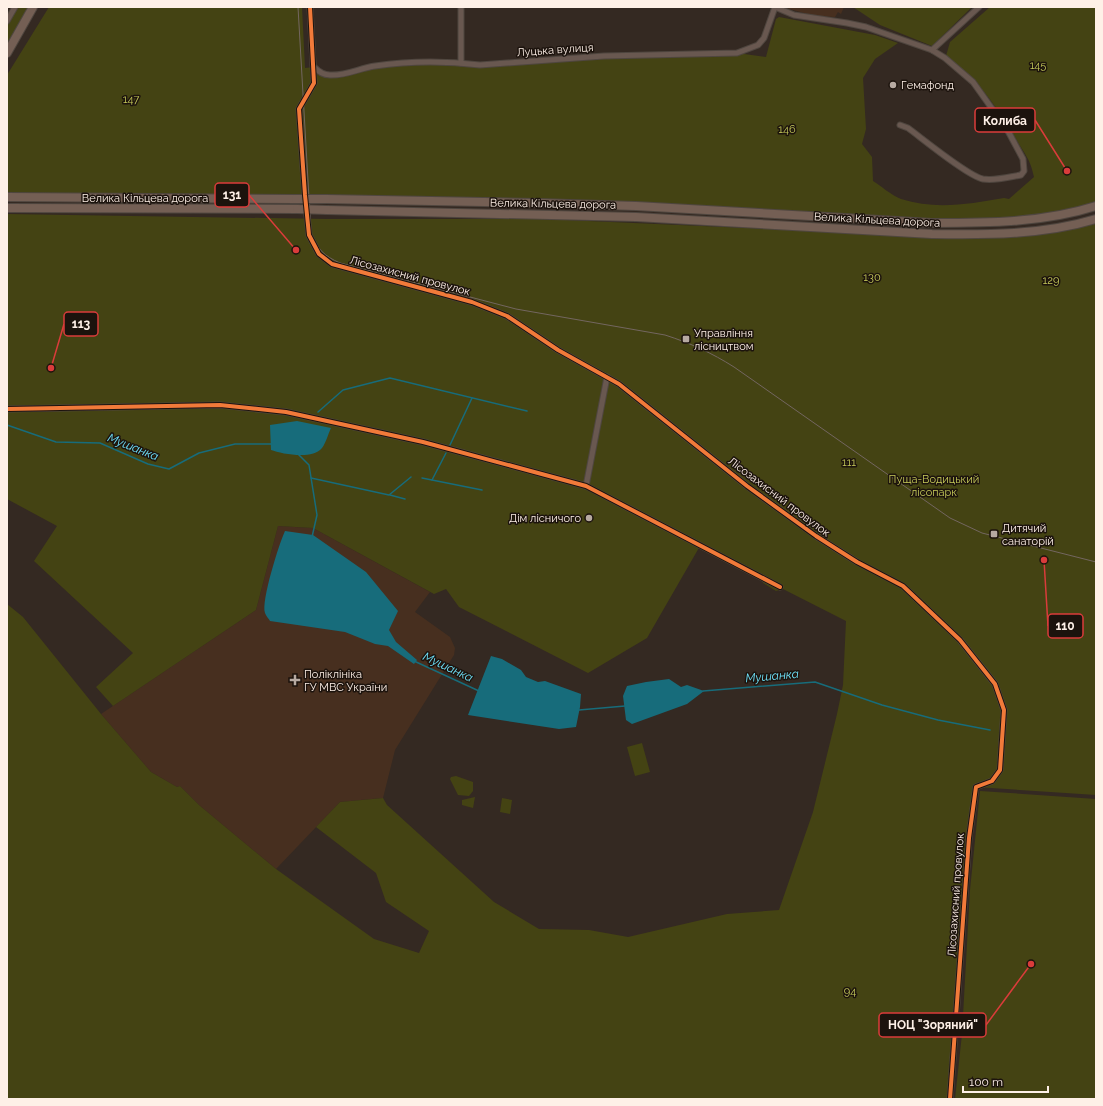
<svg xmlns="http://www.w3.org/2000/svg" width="1103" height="1106" viewBox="0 0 1103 1106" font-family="Raleway,sans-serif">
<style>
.built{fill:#472f1f}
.green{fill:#444313}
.water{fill:#176c7b}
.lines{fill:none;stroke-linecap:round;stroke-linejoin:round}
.stream{stroke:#176c7b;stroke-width:1.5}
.minor-casing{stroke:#4f463f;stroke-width:7}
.primary-casing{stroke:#4f463f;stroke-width:10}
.minor{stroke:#695850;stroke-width:5}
.primary{stroke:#745f54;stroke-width:8}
.tram{stroke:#736660;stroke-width:1}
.primary-bridge-casing{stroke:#4f463f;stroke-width:10;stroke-linecap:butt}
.primary-bridge{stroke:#745f54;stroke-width:8}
.cycleway-casing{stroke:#1c130d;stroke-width:6}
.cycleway{stroke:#f17a3a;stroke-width:4}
.poi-dot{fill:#b7aaa2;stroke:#1c130d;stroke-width:1.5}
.labels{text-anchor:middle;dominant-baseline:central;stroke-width:3;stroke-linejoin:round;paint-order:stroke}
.street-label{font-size:11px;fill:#fef0e7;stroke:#1c130d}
.park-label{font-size:11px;fill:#c7cb5a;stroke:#1c130d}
.poi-label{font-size:11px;fill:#fef0e7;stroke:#1c130d;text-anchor:start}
.water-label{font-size:12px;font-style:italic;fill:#6fe2fa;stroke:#1c130d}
.leader{fill:none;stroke:#da3c3b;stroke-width:1.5}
.callout-dot{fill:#da3c3b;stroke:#1c130d;stroke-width:1.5}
.callout{fill:#1c130d;stroke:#da3c3b;stroke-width:1.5}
.callout-label{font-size:12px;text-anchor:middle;font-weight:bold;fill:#fef0e7}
</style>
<rect width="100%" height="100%" fill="#342922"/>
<g class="built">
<polygon points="782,7 844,7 841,14 838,12 835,17 815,16"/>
<polygon points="278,526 313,528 430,592 415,612 450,637 455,648 454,655 395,750 383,798 340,802 276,869 199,805 180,786 177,787 151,772 101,714 256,610"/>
</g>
<g class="green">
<polygon points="18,7 29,7 7,46 7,26"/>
<path d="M49,7H302L305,68L314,67L330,75L387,64L480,65L604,56L737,53L766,57L776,19L779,17L875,35L898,43L875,59L863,78L866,129L862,144L872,157L873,181C881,186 891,195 901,199C935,210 970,204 1004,198L1009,199L1034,177C1030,158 1025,155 1016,139C995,104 979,81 946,56L950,42L990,7H1096V206L1085,209L976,223L734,211L7,197V75Z"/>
<polygon points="853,7 972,7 932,46 880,25"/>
<polygon points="7,214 327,219 543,219 791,230 951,239 1049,233 1096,223 1096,795 976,787 969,838 950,1099 7,1099 7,604 23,617 101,714 151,772 177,787 180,786 199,805 276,869 374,939 419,953 429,931 386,902 376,873 316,827 340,802 383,798 387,805 494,902 539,929 589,930 628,937 727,914 779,910 813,812 837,714 843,685 846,621 783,589 776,591 763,583 761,578 700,546 647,638 588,673 459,607 446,589 434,594 313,528 278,526 256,610 113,706 96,687 133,653 34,561 57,526 7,499"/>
<polygon points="642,743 650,772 635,776 627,747"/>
<polygon points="456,776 473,782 473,791 469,796 458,795 450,779 451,777"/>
<polygon points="980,791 1096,799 1096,1099 955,1099 962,1034 970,890"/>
<polygon points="475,797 473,808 462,805 462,800"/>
<polygon points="502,798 512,800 510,814 500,812"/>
</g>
<g class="water">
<path d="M297,421L331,428C328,434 326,443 322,448C313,460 282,454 271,450L270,425Z"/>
<path d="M285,531L313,535L366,572L398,611L389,630L396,642L417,660L414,664L388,646L375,644L345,632L270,621C269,619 266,616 265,613C261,601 279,544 285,531Z"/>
<polygon points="491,656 502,659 521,670 526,677 538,682 545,681 581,694 580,707 576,727 559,729 468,715"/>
<polygon points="669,679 681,687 687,685 704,691 687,704 632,724 626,720 623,696 627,686 646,682"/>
</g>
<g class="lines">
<g class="stream">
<polyline points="318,412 343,390 390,378 527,411"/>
<polyline points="7,425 56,442 100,443 148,464 169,469 199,453 235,444 272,444"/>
<polyline points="450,445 472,398"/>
<polyline points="298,454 309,465 317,515 312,537"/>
<polyline points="311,478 389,495 411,477"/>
<polyline points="422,478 482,490"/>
<polyline points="432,480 446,453"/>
<polyline points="390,495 405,499"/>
<polyline points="414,661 479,691"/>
<polyline points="703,691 815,682 882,705 938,720 990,730"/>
<polyline points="579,710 625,706"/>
</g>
<defs>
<g id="minor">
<polyline points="310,7 314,83 299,109 305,195 309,235 319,254 332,264 472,302 507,316 558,350 619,384 747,486 816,536 857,562 903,586 960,640 995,684 1004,710 1000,770 992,781 976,787 969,838 950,1099"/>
<polyline points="461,7 461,63"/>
<path d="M775,7L794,15L847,23L866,27L932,50L945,58L973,82L1008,131L1023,159L1024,171L1021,175C1009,177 995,181 983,179C968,176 923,139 908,128L900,125"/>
<polyline points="7,21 15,7"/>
<polyline points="932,50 979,7"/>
<path d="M314,67C319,72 323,75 330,75C346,76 360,68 375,66C409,61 446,61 480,65L604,56L737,53L758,45L764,38L775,7"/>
<polyline points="7,409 220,405 286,412 423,442 586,486 780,587"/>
<polyline points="586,486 607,377"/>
</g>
<g id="primary">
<polyline points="7,53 33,7"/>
<polyline points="7,197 296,199"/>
<path d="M326,199L537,203L636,206L932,223C986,223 1043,223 1096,206"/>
<polyline points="7,208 297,209"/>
<path d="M327,210L636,217L932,234C986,235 1043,235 1096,219"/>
</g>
</defs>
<use href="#minor" class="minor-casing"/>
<use href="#primary" class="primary-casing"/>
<use href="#minor" class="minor"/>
<use href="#primary" class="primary"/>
<path class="tram" d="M298,7L311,233C317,249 324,256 340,263L516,309L665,335C690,343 712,353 734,367L950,518L982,533L1096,562"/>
<defs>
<g id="primary-bridge">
<polyline points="296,199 326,199"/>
<polyline points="297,209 327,210"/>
</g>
</defs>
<use href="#primary-bridge" class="primary-bridge-casing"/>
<use href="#primary-bridge" class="primary-bridge"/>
<defs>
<g id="cycleway">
<polyline points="310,7 314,83 299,109 305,195 309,235 319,254 332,264 472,302 507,316 558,350 619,384 747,486 816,536 857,562 903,586 960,640 995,684 1004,710 1000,770 992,781 976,787 969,838 950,1099"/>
<polyline points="7,409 220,405 286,412 423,442 586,486 780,587"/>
</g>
</defs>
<use href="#cycleway" class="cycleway-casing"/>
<use href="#cycleway" class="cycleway"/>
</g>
<g class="poi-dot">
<circle cx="893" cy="85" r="4"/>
<rect x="682" y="335" width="8" height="8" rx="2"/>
<circle cx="589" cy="518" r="4"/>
<rect x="990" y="530" width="8" height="8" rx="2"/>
<path d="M293 674h4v4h4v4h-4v4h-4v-4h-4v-4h4z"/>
</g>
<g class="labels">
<g class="street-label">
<text transform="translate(555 50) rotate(-4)">Луцька вулиця</text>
<text x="145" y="198">Велика Кільцева дорога</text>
<text transform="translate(553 204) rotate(1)">Велика Кільцева дорога</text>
<text transform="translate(877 220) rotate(3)">Велика Кільцева дорога</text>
<text transform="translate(410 276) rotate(15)">Лісозахисний провулок</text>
<text transform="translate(779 497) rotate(37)">Лісозахисний провулок</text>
<text transform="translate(956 895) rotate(-86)">Лісозахисний провулок</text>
</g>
<g class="park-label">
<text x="1038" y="65">145</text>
<text x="131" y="99">147</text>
<text x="787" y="129">146</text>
<text x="872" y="277">130</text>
<text x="1051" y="280">129</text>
<text x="849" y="462">111</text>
<text x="934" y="479">Пуща-Водицький<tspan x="934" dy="13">лісопарк</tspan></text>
<text x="850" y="991">94</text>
</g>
<g class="poi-label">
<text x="901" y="85">Гемафонд</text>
<text x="694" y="333">Управління<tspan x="694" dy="13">лісництвом</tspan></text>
<text x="581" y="518" text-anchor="end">Дім лісничого</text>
<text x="1002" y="528">Дитячий<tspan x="1002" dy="13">санаторій</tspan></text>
<text x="304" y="674">Поліклініка<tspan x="304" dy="13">ГУ МВС України</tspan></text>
</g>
<g class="water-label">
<text transform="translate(133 447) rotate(22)">Мушанка</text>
<text transform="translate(448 667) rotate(25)">Мушанка</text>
<text transform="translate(772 676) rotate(-5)">Мушанка</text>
</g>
</g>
<path class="leader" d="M1067 171L1035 120M296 250L249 195M51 368L64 324M1044 560L1048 626M1031 964L986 1025"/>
<g class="callout-dot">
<circle cx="1067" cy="171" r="4"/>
<circle cx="296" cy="250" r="4"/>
<circle cx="51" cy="368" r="4"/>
<circle cx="1044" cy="560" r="4"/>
<circle cx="1031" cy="964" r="4"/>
</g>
<g class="callout">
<rect x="975" y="108" width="60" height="24" rx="4"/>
<rect x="215" y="183" width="34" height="24" rx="4"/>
<rect x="64" y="312" width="34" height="24" rx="4"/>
<rect x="1048" y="614" width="35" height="24" rx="4"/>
<rect x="879" y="1013" width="107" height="24" rx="4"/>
</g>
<g class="callout-label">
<text x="1005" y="125">Колиба</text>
<text x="232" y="199">131</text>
<text x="81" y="328">113</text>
<text x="1065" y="630">110</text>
<text x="933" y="1029">НОЦ "Зоряний"</text>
</g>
<rect width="1103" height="1106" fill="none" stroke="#fef0e7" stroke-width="16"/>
<path d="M963 1086v6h85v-6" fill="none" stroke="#fef0e7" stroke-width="2"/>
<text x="969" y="1086" font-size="12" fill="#fef0e7" stroke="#1c130d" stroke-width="3" paint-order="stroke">100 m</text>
</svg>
